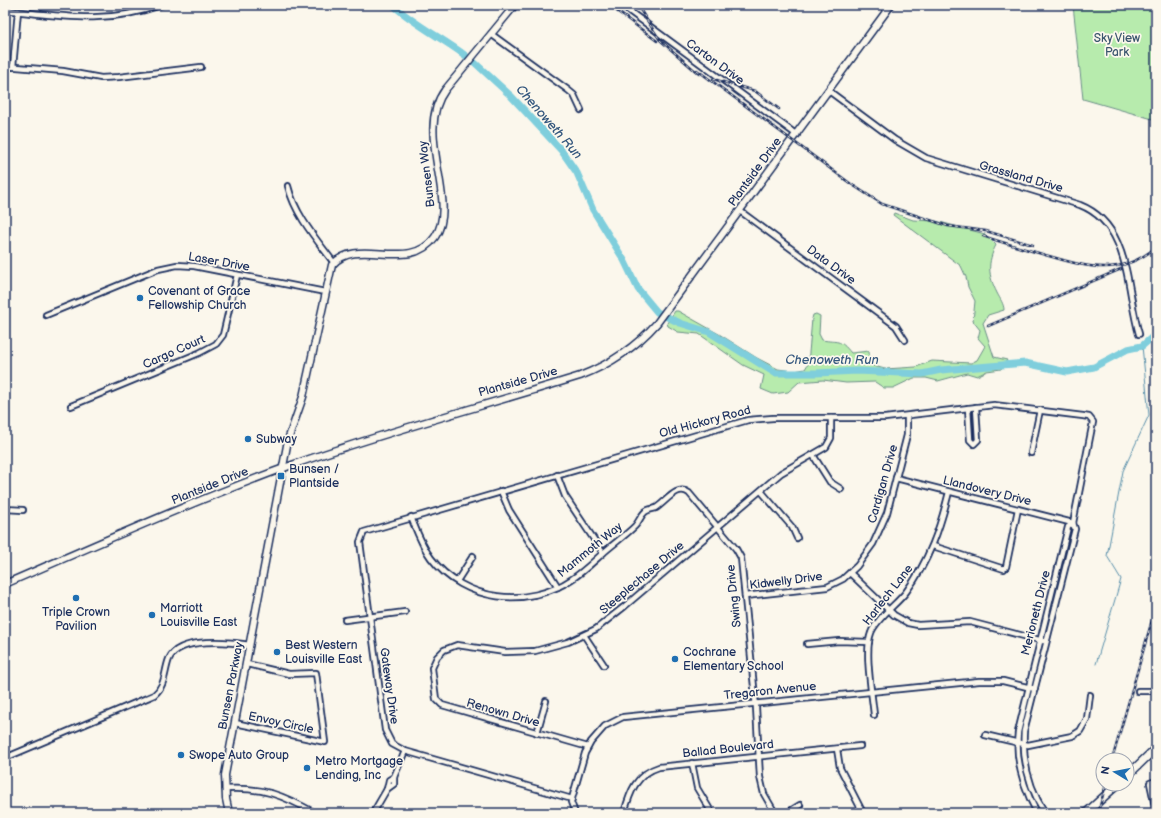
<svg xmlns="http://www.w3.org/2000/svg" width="1161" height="818" viewBox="0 0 1161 818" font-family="'Balsamiq Sans',sans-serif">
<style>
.green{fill:#b7ebad;stroke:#698d86}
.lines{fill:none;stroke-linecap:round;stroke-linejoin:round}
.stream{stroke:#578eaa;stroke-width:1}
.river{stroke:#7fcedc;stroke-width:7}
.street-casing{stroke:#1b2f5e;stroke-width:8}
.secondary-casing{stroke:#1b2f5e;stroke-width:9}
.primary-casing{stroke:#1b2f5e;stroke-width:10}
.street{stroke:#fbf7ec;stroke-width:4.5}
.secondary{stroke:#fbf7ec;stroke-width:6}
.primary{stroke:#fbf7ec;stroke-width:7}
.rail-casing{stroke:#1b2f5e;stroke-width:2.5}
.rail{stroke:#fbf7ec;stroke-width:1;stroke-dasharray:3;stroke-linecap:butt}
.poi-dot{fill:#1f6fb2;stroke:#fbf7ec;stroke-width:1.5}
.labels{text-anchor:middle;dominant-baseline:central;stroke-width:3.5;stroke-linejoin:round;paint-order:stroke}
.park-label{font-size:12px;fill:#3a556e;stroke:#fbf7ec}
.street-label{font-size:12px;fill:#1b2f5e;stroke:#fbf7ec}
.poi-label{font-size:12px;fill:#1b2f5e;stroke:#fbf7ec;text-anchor:start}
.water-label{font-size:13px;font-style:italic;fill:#34577e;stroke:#fbf7ec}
</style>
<rect width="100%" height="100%" fill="#fbf7ec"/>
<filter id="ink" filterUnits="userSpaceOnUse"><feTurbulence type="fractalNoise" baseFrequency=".025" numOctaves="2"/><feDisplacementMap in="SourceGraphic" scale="8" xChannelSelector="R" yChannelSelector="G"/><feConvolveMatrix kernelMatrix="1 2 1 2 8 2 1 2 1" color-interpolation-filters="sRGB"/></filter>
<g filter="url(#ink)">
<g class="green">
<polygon points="1073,5 1156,5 1156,120 1083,99"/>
<path d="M894,213L913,220L936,221L985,234L996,245C987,263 988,275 997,293C1000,299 1004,304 1004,310L988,315L983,323L994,357L1007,360L1001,369L987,371L977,376L967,373L938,381L926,378H914L893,388H884L875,382L846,383L823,380L799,382L788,392L773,394L761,389L764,375L743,365L699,334L678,332L668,326L667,323L675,311H678L719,334L757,358L778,369L794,371L805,369L808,364L812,319L813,315L816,314L820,316L819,334L822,340C838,343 839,338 851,353L869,351L870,365L885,369L916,367L932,361L971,363L977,360L985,346L978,338L980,330L973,321L975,301L968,287L966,277L961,266L893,215Z"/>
</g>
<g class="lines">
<polyline class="stream" points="1096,664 1121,579 1107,556 1123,471 1149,415 1142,346"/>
<g class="river">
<path d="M393,5C415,25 442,38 466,56"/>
<polyline points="474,62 511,96 561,150 577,173 593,210 624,260 638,289 657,312 680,323 709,332 775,373 817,373 857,371 922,374 941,370 1025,363 1067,372 1094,367 1128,349 1142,346 1156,334"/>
</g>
<defs>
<g id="street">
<polyline points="621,5 797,135"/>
<path d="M5,10C62,16 105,25 161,5"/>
<polyline points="491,34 568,90 574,95 581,110"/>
<polyline points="5,66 63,71 101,78 119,77 201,67"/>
<polyline points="13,67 18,11"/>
<path d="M829,91L895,140L926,158L1080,205C1131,225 1126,290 1139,334"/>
<path d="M288,186C295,215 317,240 334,263"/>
<polyline points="740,211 896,326 905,340"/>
<polyline points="46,315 158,269 177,265 194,266 325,292"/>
<polyline points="71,406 199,353 216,344 223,335 237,275"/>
<polyline points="968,408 970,440 974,444 978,440 976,407"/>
<polyline points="1031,453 1040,410"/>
<polyline points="813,455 830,482 841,489"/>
<polyline points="557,475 565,496 603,553"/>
<polyline points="896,478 1073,523"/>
<polyline points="501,491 509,510 558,587"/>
<polyline points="761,491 792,527 797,538"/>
<polyline points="5,509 23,510"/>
<path d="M411,517C417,532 422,546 431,558C464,602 528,609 572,579C583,572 593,562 602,554C613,544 625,536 635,526C639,522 641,515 645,512C648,509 653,509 656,508C666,502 677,484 689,493L736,549L741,558L756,707L760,777L764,794L775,813"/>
<polyline points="933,546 1004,569 1006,567 1018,509"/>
<polyline points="850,573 894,615 908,623 918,625 970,622 1043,641"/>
<polyline points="457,581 473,556"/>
<polyline points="745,596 827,587 843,579 857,566 873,544 887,513 907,435 907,416"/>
<polyline points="345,620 405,612"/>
<polyline points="584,635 604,665"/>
<polyline points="807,644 839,641 869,642"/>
<polyline points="1138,691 1156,691"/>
<path d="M874,715C872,694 864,651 871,633C876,619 897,604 906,592C929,561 940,528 949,492"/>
<polyline points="235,723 325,742 316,673 289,674 247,664"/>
<polyline points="537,733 546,701"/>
<polyline points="985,735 1028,745 1072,736 1080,731 1087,719 1090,695"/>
<polyline points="588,747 442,705 436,699 432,668 437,657 444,650 457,645 505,652 535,651 568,642 596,629 625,606 781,473 826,447 831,438 831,418"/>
<polyline points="837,749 840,768 863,813"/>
<polyline points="1151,753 1156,761"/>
<path d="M5,758L154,695C166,685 164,672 169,659C179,636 231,642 250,645"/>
<polyline points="692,763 697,788 712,813"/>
<polyline points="1156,781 1150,783 1156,811"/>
<path d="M225,789C263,787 283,795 315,813"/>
<polyline points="387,789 394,784 394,777 405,751"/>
<path d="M572,799L405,751L392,744L385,730L360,542L364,532L748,420L773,418H885L994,405L1083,416L1089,417L1093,422L1073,523L1068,527L1018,732C1015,761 1023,787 1037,813"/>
<polyline points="373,813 387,789 389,780 394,777"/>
<polyline points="575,813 571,802 585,753 591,742 605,726 623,717 979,681 1003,681 1035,689"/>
<path d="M624,813C630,792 636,774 659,767L860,746"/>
<polyline points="787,813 800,805"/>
<path d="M1045,813C1029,788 1022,761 1024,731L1075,529L1073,523"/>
</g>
<g id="secondary">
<path d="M5,584C100,543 195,500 292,465C387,431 484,406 580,376C611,364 635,348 657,323L891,5"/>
<path d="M229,813L226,799L225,775L288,440L303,397L332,265C358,235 409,274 435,237C460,202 413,133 445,90L515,5"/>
</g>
<g id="primary">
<polyline points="1127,776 1156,748"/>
<polyline points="1086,813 1118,784"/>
</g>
</defs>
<use href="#street" class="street-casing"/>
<use href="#secondary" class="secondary-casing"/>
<use href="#primary" class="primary-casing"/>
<use href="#street" class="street"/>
<use href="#secondary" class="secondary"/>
<use href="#primary" class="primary"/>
<defs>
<g id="rail">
<polyline points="637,5 660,40 699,74"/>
<polyline points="614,9 657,41"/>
<polyline points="697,70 851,184 882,204 948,226 986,231 1033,245"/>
<polyline points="713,79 755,91 779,109"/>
<path d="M983,236C1003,243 1023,248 1042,254C1084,266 1119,279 1156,247"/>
<polyline points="988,326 1121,269"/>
<polyline points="1112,760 1156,606"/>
<polyline points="1098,813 1106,784"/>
</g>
</defs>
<use href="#rail" class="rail-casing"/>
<use href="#rail" class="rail"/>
</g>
</g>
<g class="poi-dot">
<circle cx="140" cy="298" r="4"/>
<circle cx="248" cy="439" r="4"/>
<rect x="277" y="472" width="8" height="8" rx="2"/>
<circle cx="76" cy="598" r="4"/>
<circle cx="152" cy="615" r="4"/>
<circle cx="277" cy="652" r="4"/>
<circle cx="675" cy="659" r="4"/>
<circle cx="181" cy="755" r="4"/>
<circle cx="307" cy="768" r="4"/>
</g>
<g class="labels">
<g class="park-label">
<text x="1117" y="38">Sky View<tspan x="1117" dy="14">Park</tspan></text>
</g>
<g class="street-label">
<text transform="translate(715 62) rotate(36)">Carton Drive</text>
<text transform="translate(755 172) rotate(-54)">Plantside Drive</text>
<text transform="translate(427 174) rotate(-97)">Bunsen Way</text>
<text transform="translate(1021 177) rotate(16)">Grassland Drive</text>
<text transform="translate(219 262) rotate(10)">Laser Drive</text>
<text transform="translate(831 265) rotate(36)">Data Drive</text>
<text transform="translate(174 352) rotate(-24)">Cargo Court</text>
<text transform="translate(518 382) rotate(-16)">Plantside Drive</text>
<text transform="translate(705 422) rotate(-15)">Old Hickory Road</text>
<text transform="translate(883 484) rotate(-74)">Cardigan Drive</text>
<text transform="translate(210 486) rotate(-22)">Plantside Drive</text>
<text transform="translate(987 491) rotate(14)">Llandovery Drive</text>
<text transform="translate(590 550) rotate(-39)">Mammoth Way</text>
<text transform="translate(642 578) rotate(-40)">Steeplechase Drive</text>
<text transform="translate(786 581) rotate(-7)">Kidwelly Drive</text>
<text transform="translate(888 595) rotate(-52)">Harlech Lane</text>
<text transform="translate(734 596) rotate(-96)">Swing Drive</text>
<text transform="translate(1036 613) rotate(-76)">Merioneth Drive</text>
<text transform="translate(231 686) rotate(-79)">Bunsen Parkway</text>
<text transform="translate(389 686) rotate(82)">Gateway Drive</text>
<text transform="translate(770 691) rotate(-6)">Tregaron Avenue</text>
<text transform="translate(503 713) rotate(16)">Renown Drive</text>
<text transform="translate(281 723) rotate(12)">Envoy Circle</text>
<text transform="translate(728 749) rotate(-6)">Ballad Boulevard</text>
</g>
<g class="poi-label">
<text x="148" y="291">Covenant of Grace<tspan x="148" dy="14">Fellowship Church</tspan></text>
<text x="256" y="439">Subway</text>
<text x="289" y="469">Bunsen /<tspan x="289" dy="14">Plantside</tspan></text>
<text x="160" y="608">Marriott<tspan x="160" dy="14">Louisville East</tspan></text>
<text x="76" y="612" text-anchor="middle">Triple Crown<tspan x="76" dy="14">Pavilion</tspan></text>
<text x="285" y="645">Best Western<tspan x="285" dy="14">Louisville East</tspan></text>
<text x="683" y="652">Cochrane<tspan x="683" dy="14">Elementary School</tspan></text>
<text x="189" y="755">Swope Auto Group</text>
<text x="315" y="761">Metro Mortgage<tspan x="315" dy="14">Lending, Inc</tspan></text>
</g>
<g class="water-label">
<text transform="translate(549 122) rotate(49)">Chenoweth Run</text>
<text x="832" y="360">Chenoweth Run</text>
</g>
</g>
<rect width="1161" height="818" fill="none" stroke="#fbf7ec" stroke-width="20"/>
<rect x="10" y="10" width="1141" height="798" fill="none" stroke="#1b2f5e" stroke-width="1.5" filter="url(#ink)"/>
<g transform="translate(1115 772) rotate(280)"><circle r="19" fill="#fbf7ec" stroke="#a1a7b3"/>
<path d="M0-3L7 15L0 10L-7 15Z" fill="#1f6fb2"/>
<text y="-6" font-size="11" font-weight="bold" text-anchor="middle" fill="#1b2f5e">N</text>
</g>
</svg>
